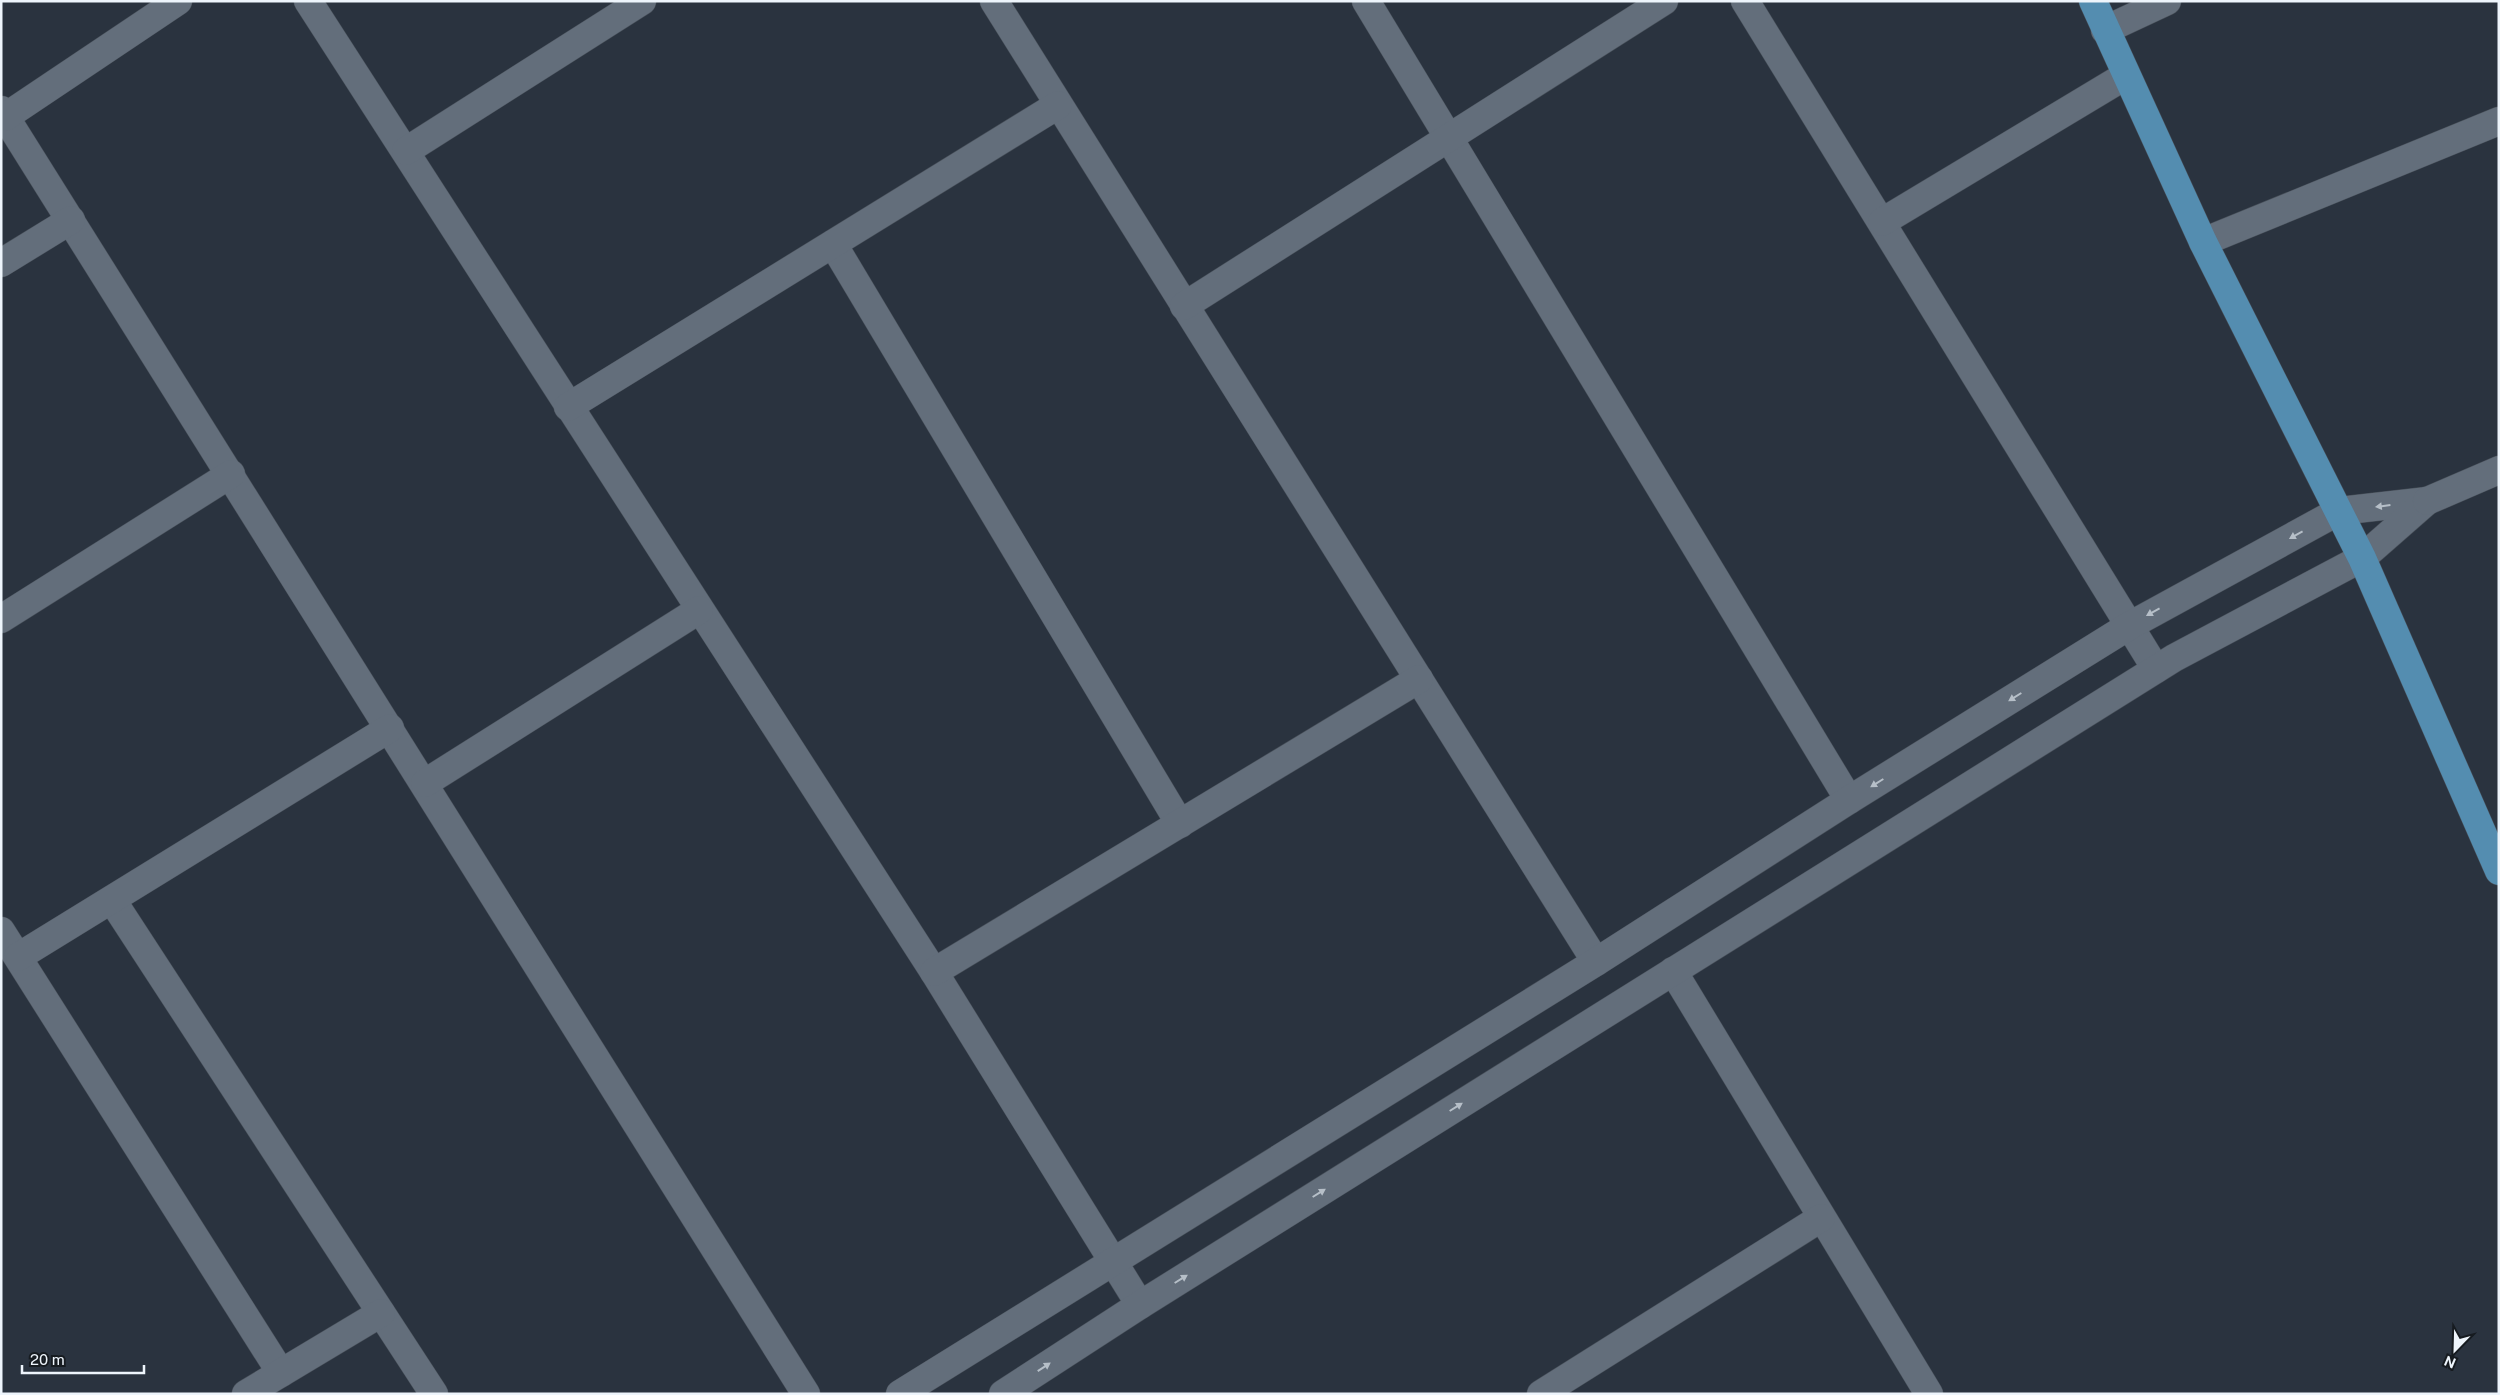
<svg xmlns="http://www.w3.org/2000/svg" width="2500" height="1395" viewBox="0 0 2500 1395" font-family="'Public Sans',sans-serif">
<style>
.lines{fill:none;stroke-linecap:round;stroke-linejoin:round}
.street-casing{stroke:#474f59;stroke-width:29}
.secondary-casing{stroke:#474f59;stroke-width:29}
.primary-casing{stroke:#474f59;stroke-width:29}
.street{stroke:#636e7b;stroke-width:28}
.secondary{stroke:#636e7b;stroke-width:28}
.primary{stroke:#548db0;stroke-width:28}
.oneway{fill:#b6bfc8}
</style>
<rect width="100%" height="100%" fill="#2a333f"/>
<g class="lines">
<defs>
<g id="street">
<polyline points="308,1 934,972 1140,1305"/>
<polyline points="994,1 1596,962"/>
<polyline points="1366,1 1849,800"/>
<polyline points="1745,1 2156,669"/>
<polyline points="2105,30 2167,1"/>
<polyline points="1,110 806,1394"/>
<polyline points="5,117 178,1"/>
<polyline points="406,151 642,1"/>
<polyline points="1882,222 2125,76"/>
<polyline points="2203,242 2499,121"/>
<polyline points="833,244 1180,824"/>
<polyline points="1,263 71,220"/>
<polyline points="1184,306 1664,1"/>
<polyline points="568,407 1058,105"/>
<polyline points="2339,511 2427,501"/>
<polyline points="2362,558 2427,501"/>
<polyline points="1,619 231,474"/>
<polyline points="425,783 699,610"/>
<polyline points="112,900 434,1394"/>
<polyline points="1,931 281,1373"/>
<polyline points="18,957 390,728"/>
<polyline points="1673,971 1929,1394"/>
<polyline points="934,972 1419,679"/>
<polyline points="246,1394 381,1313"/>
<polyline points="1541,1394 1821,1218"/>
</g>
<g id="secondary">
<polyline points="2427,501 2499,470"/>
<polyline points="900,1394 1596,962 1849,800 2129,626 2339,511"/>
<polyline points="1003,1394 1140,1305 2174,658 2362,558"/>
</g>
<polyline id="primary" points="2093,1 2203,242 2362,558 2499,871"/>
</defs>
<use href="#street" class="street-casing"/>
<use href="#secondary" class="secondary-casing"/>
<use href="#primary" class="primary-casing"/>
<use href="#street" class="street"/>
<use href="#secondary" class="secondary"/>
<use href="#primary" class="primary"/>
</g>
<defs><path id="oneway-solid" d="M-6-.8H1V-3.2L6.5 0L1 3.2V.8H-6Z" transform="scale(1.25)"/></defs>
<g class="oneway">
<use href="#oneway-solid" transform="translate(2383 506) rotate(173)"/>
<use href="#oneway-solid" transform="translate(2296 535) rotate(151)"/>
<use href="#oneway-solid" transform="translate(2153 612) rotate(151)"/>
<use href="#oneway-solid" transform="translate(2015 697) rotate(148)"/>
<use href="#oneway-solid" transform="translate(1877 783) rotate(148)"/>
<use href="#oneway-solid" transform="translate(1456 1107) rotate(-32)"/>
<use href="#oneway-solid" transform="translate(1319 1193) rotate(-32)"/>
<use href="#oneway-solid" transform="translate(1181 1279) rotate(-32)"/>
<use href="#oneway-solid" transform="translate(1044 1367) rotate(-33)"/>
</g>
<rect width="2500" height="1395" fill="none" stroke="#eef5fc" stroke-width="5"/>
<g transform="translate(2455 1350) rotate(203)" stroke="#161b20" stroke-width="4" paint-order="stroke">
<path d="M0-4L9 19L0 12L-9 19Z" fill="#eef5fc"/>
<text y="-8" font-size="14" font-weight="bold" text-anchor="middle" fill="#eef5fc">N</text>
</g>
<path d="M22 1365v8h122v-8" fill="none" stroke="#eef5fc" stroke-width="2.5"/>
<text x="30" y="1365" font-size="15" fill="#eef5fc" stroke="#161b20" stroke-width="4" paint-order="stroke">20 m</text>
</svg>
